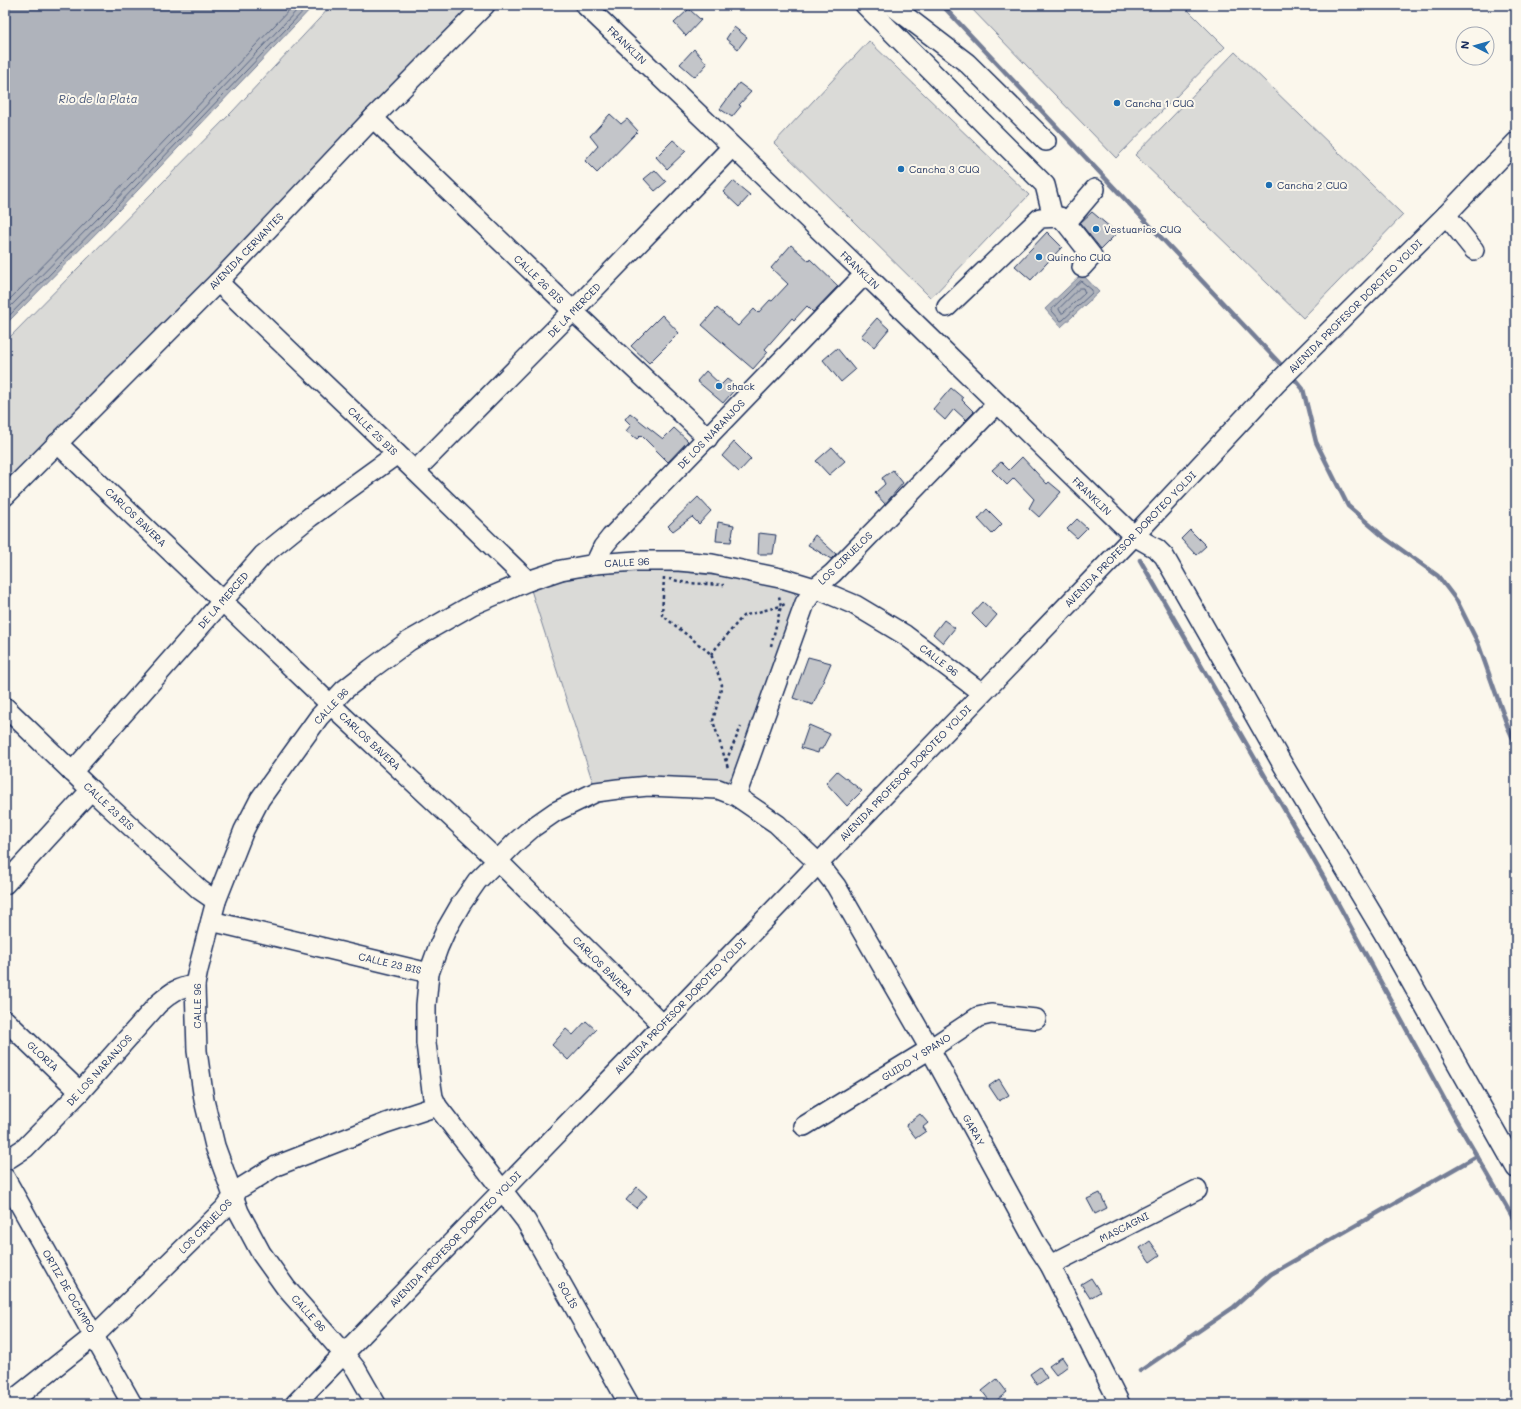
<svg xmlns="http://www.w3.org/2000/svg" width="1521" height="1409" viewBox="0 0 1521 1409" font-family="Mali,sans-serif">
<style>
.green{fill:#dadad7;stroke:#7a849a}
.water{fill:#afb3bb;stroke:#747e96}
.lines{fill:none;stroke-linecap:round;stroke-linejoin:round}
.shore{stroke:#566483;stroke-width:1}
.stream{stroke:#747e96;stroke-width:4.5}
.building{fill:#c3c5c9;stroke:#1b2f5e}
.minor-casing{stroke:#1b2f5e;stroke-width:22}
.path{stroke:#1b2f5e;stroke-width:2.5;stroke-dasharray:3 3;stroke-linecap:butt}
.minor{stroke:#fbf7ec;stroke-width:19}
.poi-dot{fill:#1f6fb2;stroke:#fbf7ec;stroke-width:1.5}
.labels{text-anchor:middle;dominant-baseline:central;stroke-width:4;stroke-linejoin:round;paint-order:stroke}
.street-label{font-size:10px;fill:#1b2f5e;stroke:#fbf7ec}
.poi-label{font-size:10px;fill:#1b2f5e;stroke:#fbf7ec;text-anchor:start}
.water-label{font-size:11px;font-style:italic;fill:#47577a;stroke:#fbf7ec}
</style>
<rect width="100%" height="100%" fill="#fbf7ec"/>
<filter id="ink" filterUnits="userSpaceOnUse"><feTurbulence type="fractalNoise" baseFrequency=".025" numOctaves="2"/><feDisplacementMap in="SourceGraphic" scale="8" xChannelSelector="R" yChannelSelector="G"/><feConvolveMatrix kernelMatrix="1 2 1 2 8 2 1 2 1" color-interpolation-filters="sRGB"/></filter>
<g filter="url(#ink)">
<g class="green">
<polygon points="332,5 479,5 5,485 5,342 232,112"/>
<polygon points="968,5 1183,5 1225,47 1116,158"/>
<polygon points="869,41 1029,195 931,298 774,143"/>
<polygon points="1235,52 1403,215 1303,318 1135,155"/>
<polygon points="636,571 684,572 729,577 772,585 793,592 799,598 735,773 727,782 721,784 594,786 531,590 559,581 589,575"/>
</g>
<g class="water">
<polygon points="5,5 314,5 118,211 5,325"/>
<polygon points="1082,274 1099,292 1061,327 1045,309"/>
</g>
<g class="lines">
<g class="shore">
<polygon points="1081,281 1092,290 1092,293 1063,320 1061,321 1052,311 1052,309"/>
<polygon points="1080,288 1083,288 1085,293 1063,313 1061,313 1059,309"/>
<polyline points="5,304 107,201 294,5"/>
<polyline points="5,312 111,205 302,5"/>
<polyline points="5,320 115,208 309,5"/>
</g>
<g class="stream">
<polyline points="942,5 1285,369"/>
<polyline points="1292,376 1303,389 1316,442 1348,506 1385,538 1438,576 1457,601 1478,643 1507,725 1516,745"/>
<polyline points="1140,560 1328,885 1453,1115 1477,1156 1271,1274 1234,1307 1140,1371"/>
<polyline points="1477,1156 1516,1223"/>
</g>
</g>
<g class="building">
<polygon points="689,9 701,20 686,36 674,23"/>
<polygon points="734,27 747,37 738,49 726,39"/>
<polygon points="694,49 707,64 695,77 680,64"/>
<polygon points="739,83 751,92 739,105 741,106 732,117 720,109"/>
<polygon points="610,114 621,124 627,119 638,131 597,173 585,161 598,146 590,136"/>
<polygon points="673,140 686,151 667,169 656,157"/>
<polygon points="655,170 666,182 655,191 644,179"/>
<polygon points="733,181 750,195 739,207 723,192"/>
<polygon points="1092,212 1117,233 1101,249 1080,223"/>
<polygon points="1047,232 1062,247 1031,280 1015,266"/>
<polygon points="791,245 809,261 810,259 838,286 813,312 807,306 794,320 792,318 765,349 768,352 753,369 702,325 717,308 738,326 754,309 758,313 770,300 772,301 788,284 771,268"/>
<polygon points="662,315 679,333 649,363 631,346"/>
<polygon points="877,318 889,329 874,347 861,336"/>
<polygon points="837,348 855,370 841,382 823,360"/>
<polygon points="706,371 721,385 727,379 737,387 723,403 697,381"/>
<polygon points="951,388 963,398 962,400 974,412 966,420 954,409 945,420 933,409"/>
<polygon points="630,413 663,439 674,428 688,441 668,462 641,435 637,439 626,431 631,425 625,419"/>
<polygon points="734,442 751,459 739,472 722,456"/>
<polygon points="832,447 845,461 829,475 816,461"/>
<polygon points="1022,457 1047,484 1049,482 1061,492 1039,517 1029,508 1034,499 1014,478 1007,485 992,470 1001,462 1009,470"/>
<polygon points="893,470 903,483 885,504 875,493 885,484 882,478"/>
<polygon points="698,497 711,511 699,524 692,517 673,531 668,526"/>
<polygon points="987,509 1002,524 992,534 978,519"/>
<polygon points="1077,519 1087,528 1077,538 1067,529"/>
<polygon points="718,522 734,525 731,542 716,541"/>
<polygon points="1190,530 1206,546 1196,555 1181,539"/>
<polygon points="759,533 776,535 773,554 758,554"/>
<polygon points="815,535 836,554 831,559 808,545"/>
<polygon points="983,602 997,615 986,628 972,614"/>
<polygon points="944,620 955,628 943,643 933,634"/>
<polygon points="808,657 831,663 813,705 793,698"/>
<polygon points="809,725 830,734 822,749 819,749 818,753 801,748"/>
<polygon points="837,771 862,791 847,806 826,783"/>
<polygon points="586,1021 596,1030 568,1060 552,1045 566,1029 573,1035"/>
<polygon points="999,1079 1009,1095 999,1101 989,1086"/>
<polygon points="920,1114 928,1123 923,1127 926,1131 916,1138 906,1125"/>
<polygon points="637,1187 647,1196 636,1208 626,1200"/>
<polygon points="1100,1193 1107,1208 1095,1214 1087,1199"/>
<polygon points="1150,1241 1160,1255 1150,1262 1140,1248"/>
<polygon points="1091,1278 1100,1292 1090,1298 1081,1284"/>
<polygon points="1062,1357 1068,1366 1056,1375 1049,1366"/>
<polygon points="1040,1367 1047,1378 1037,1385 1030,1374"/>
<polygon points="997,1379 1007,1392 992,1404 982,1391"/>
</g>
<g class="lines">
<defs>
<g id="minor">
<polyline points="585,5 865,274 1134,536 1157,549 1164,556 1283,765 1383,932 1516,1168"/>
<polyline points="865,5 1045,185 1053,217"/>
<polyline points="891,5 967,63 1046,141"/>
<polyline points="373,118 573,311 708,438"/>
<polyline points="1446,215 1474,250"/>
<polyline points="1066,223 1095,189"/>
<polyline points="218,282 415,471 528,581"/>
<polyline points="947,307 1040,218 1060,217 1066,223 1092,256 1082,267"/>
<polyline points="57,443 330,704 497,860 663,1025"/>
<polyline points="415,471 573,311 732,147"/>
<polyline points="5,496 218,282 373,118 485,5"/>
<polyline points="595,564 603,547 611,537 865,274"/>
<polyline points="5,707 91,790 200,890 216,901"/>
<polyline points="72,772 263,555 310,517 397,454"/>
<polyline points="736,796 805,603 815,588 833,573 997,404"/>
<polyline points="5,884 91,790"/>
<polyline points="211,921 429,973"/>
<polyline points="5,1020 80,1092"/>
<polyline points="804,1126 930,1049 978,1017 991,1014 1036,1019"/>
<path d="M5,1161L25,1148L80,1092L158,1004C172,992 176,988 195,985"/>
<polyline points="5,1178 132,1404"/>
<polyline points="1050,1265 1197,1190"/>
<polyline points="8,1404 94,1336 224,1209 239,1189 276,1166 386,1123 437,1106"/>
<polyline points="295,1404 663,1025 1134,536 1276,384 1446,215 1516,142"/>
<polyline points="376,1404 356,1369 344,1354 286,1288 261,1253 239,1212 215,1146 204,1100 197,1051 195,985 198,970 216,901 244,830 260,799 319,717 344,690 371,669 409,641 472,605 528,581 561,570 595,564 636,561 679,561 712,564 785,579 815,588 855,605 905,635 982,693"/>
<polyline points="629,1404 526,1221 437,1106 433,1097 431,1084 426,1043 426,1005 429,973 438,948 446,930 461,904 477,881 516,842 532,828 555,812 596,792 618,789 648,786 718,789 736,796 777,824 818,863 836,886 930,1049 1038,1247 1050,1265 1120,1404"/>
</g>
</defs>
<use href="#minor" class="minor-casing"/>
<g class="path">
<polyline points="664,577 662,615 711,654 722,685 713,721 728,768"/>
<polyline points="669,579 687,583 724,585"/>
<polyline points="771,646 781,606 779,596 777,595"/>
<polyline points="711,654 743,616 781,606 787,603"/>
<polyline points="726,761 741,727"/>
</g>
<use href="#minor" class="minor"/>
</g>
</g>
<g class="poi-dot">
<circle cx="1117" cy="103" r="4"/>
<circle cx="901" cy="169" r="4"/>
<circle cx="1269" cy="185" r="4"/>
<circle cx="1096" cy="229" r="4"/>
<circle cx="1039" cy="257" r="4"/>
<circle cx="719" cy="386" r="4"/>
</g>
<g class="labels">
<g class="street-label">
<text transform="translate(627 45) rotate(44)">FRANKLIN</text>
<text transform="translate(246 251) rotate(-46)">AVENIDA CERVANTES</text>
<text transform="translate(860 270) rotate(44)">FRANKLIN</text>
<text transform="translate(539 279) rotate(44)">CALLE 26 BIS</text>
<text transform="translate(1355 306) rotate(-45)">AVENIDA PROFESOR DOROTEO YOLDI</text>
<text transform="translate(574 310) rotate(-46)">DE LA MERCED</text>
<text transform="translate(373 431) rotate(44)">CALLE 25 BIS</text>
<text transform="translate(711 434) rotate(-46)">DE LOS NARANJOS</text>
<text transform="translate(1092 496) rotate(44)">FRANKLIN</text>
<text transform="translate(136 517) rotate(44)">CARLOS BAVERA</text>
<text transform="translate(1130 539) rotate(-46)">AVENIDA PROFESOR DOROTEO YOLDI</text>
<text transform="translate(845 558) rotate(-44)">LOS CIRUELOS</text>
<text transform="translate(627 562) rotate(-3)">CALLE 96</text>
<text transform="translate(223 600) rotate(-49)">DE LA MERCED</text>
<text transform="translate(939 660) rotate(37)">CALLE 96</text>
<text transform="translate(331 706) rotate(-47)">CALLE 96</text>
<text transform="translate(370 741) rotate(43)">CARLOS BAVERA</text>
<text transform="translate(905 773) rotate(-46)">AVENIDA PROFESOR DOROTEO YOLDI</text>
<text transform="translate(109 806) rotate(43)">CALLE 23 BIS</text>
<text transform="translate(390 963) rotate(13)">CALLE 23 BIS</text>
<text transform="translate(603 966) rotate(45)">CARLOS BAVERA</text>
<text transform="translate(197 1006) rotate(-90)">CALLE 96</text>
<text transform="translate(680 1006) rotate(-46)">AVENIDA PROFESOR DOROTEO YOLDI</text>
<text transform="translate(43 1056) rotate(43)">GLORIA</text>
<text transform="translate(916 1057) rotate(-32)">GUIDO Y SPANO</text>
<text transform="translate(99 1070) rotate(-48)">DE LOS NARANJOS</text>
<text transform="translate(974 1130) rotate(61)">GARAY</text>
<text transform="translate(205 1226) rotate(-46)">LOS CIRUELOS</text>
<text transform="translate(1124 1227) rotate(-27)">MASCAGNI</text>
<text transform="translate(455 1239) rotate(-46)">AVENIDA PROFESOR DOROTEO YOLDI</text>
<text transform="translate(69 1291) rotate(60)">ORTIZ DE OCAMPO</text>
<text transform="translate(568 1295) rotate(60)">SOLÍS</text>
<text transform="translate(309 1313) rotate(48)">CALLE 96</text>
</g>
<g class="poi-label">
<text x="1125" y="103">Cancha 1 CUQ</text>
<text x="909" y="169">Cancha 3 CUQ</text>
<text x="1277" y="185">Cancha 2 CUQ</text>
<text x="1104" y="229">Vestuarios CUQ</text>
<text x="1047" y="257">Quincho CUQ</text>
<text x="727" y="386">shack</text>
</g>
<g class="water-label">
<text x="98" y="98">Río de la Plata</text>
</g>
</g>
<rect width="1521" height="1409" fill="none" stroke="#fbf7ec" stroke-width="20"/>
<rect x="10" y="10" width="1501" height="1389" fill="none" stroke="#1b2f5e" stroke-width="1.5" filter="url(#ink)"/>
<g transform="translate(1475 46) rotate(276)"><circle r="19" fill="#fbf7ec" stroke="#a1a7b3"/>
<path d="M0-3L7 15L0 10L-7 15Z" fill="#1f6fb2"/>
<text y="-6" font-size="11" font-weight="bold" text-anchor="middle" fill="#1b2f5e">N</text>
</g>
</svg>
